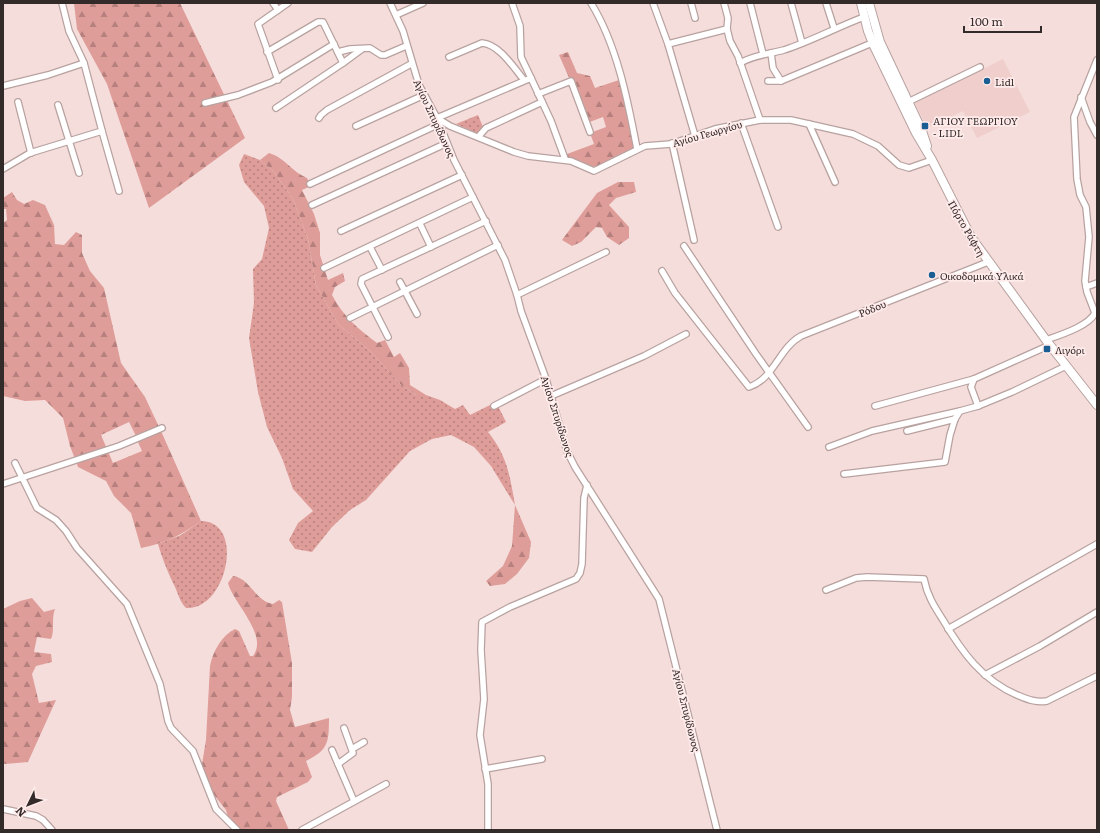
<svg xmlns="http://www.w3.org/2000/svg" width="1100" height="833" viewBox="0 0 1100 833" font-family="Literata,serif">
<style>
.built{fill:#efcecc}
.grass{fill:url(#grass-dots)}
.forest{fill:url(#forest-firs)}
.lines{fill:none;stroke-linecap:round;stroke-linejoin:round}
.minor-casing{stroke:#b8a2a0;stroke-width:8}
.secondary-casing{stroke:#b8a2a0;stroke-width:10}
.minor{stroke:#fff;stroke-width:5.5}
.secondary{stroke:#fff;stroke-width:8}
.poi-dot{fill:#1b5e93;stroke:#ffebea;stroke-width:1.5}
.labels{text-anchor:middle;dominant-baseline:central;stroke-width:3.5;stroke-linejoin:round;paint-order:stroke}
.poi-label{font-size:10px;fill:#332a2a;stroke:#ffebea;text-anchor:start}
.street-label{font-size:10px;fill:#332a2a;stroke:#ffebea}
</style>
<defs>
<pattern id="grass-dots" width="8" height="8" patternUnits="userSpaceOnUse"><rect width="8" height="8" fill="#df9d99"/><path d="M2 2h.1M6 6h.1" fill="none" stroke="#b5807d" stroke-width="1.8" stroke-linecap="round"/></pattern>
<pattern id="forest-firs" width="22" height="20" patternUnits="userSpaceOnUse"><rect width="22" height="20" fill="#df9d99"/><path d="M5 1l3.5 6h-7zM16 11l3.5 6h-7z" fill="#b5807d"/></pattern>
</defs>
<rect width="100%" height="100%" fill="#f5dddb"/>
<polygon class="built" points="1003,59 1030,112 977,138 963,111 927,128 915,103"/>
<g class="grass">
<polygon points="478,115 483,127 477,133 456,124"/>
<path d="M244,154L260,160L274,172L293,199L308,239L316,285L338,324L369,350L400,384L416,395H426L440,400L455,409L463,405L470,415L496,402L506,422L488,432C507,455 510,476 515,505L491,466L474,447L451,435L432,439L410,451L366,500L350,510L332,527L312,552L295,549L289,540L298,523L313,511L293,489L282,458L267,427L258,392L249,338L254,303L253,269L262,259L269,228L264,206L244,182L239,165Z"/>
<path d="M201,521C246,521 227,611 186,608C179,601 178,592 173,583C167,570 162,558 158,544L181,535Z"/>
</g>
<g class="forest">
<polygon points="74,3 180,3 245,138 149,208 107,84 77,29"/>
<polygon points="568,52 577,73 590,76 595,88 619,80 624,96 635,148 599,166 591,167 568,157 567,154 594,144 590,133 606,127 603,117 587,123 578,98 559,55"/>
<path d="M269,153C284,157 292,172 307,178L311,186L302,190L314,214L320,233V255L328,280L343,273L345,281L335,287L332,295C343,316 358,329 377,343L385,340L394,357L400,353L409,368L410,385L426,395H416L400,384L369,350L338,324L316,285L308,239L293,199L274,172L260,160Z"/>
<polygon points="618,182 634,182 636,192 616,198 609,205 629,227 629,238 619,245 607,237 602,228 596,227 581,242 572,246 562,240 597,193"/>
<path d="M12,192L17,200L24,204L33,200L45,205L54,225L55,244L64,245L76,232L82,235V253L90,271L104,288L121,363L145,397L159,427L137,438L129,422L101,435L113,463L142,451L138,442L161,431L201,521C181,535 166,543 141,548L131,513L114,496L106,481L78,467L70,446L63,418L45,400L25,401L3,396V223L7,220L6,209H3V198Z"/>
<polygon points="515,505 531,542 529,558 517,574 505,584 490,586 486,581 503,566 512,546"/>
<path d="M233,576C250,578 255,601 273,604L279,600L282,602L292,663V697L290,710L295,727L329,718C329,743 328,750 306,761L312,777L308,782L277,797L276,801L289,830H240L229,821L226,810L211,791L202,764L206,740L210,666C213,651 222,635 235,629L239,631L250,656H253C269,635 233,603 228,583Z"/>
<path d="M32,598L44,612L55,609C51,619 55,630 51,639L37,637L34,652L51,654L52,662L36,666L32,674L39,703L56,700L28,762L5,764L3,763V609L20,601Z"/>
</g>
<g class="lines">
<defs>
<g id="minor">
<polyline points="273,3 278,10"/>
<polyline points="390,3 403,31 419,85 437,118 454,160 505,260 517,295 521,311 546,379 567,451 575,467 659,599 717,830"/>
<polyline points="512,3 520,26 521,57 531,78"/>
<path d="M591,3C617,45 628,101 637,149"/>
<polyline points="653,3 668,44 695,136"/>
<polyline points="691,3 695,18"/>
<polyline points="724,3 728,18 727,29 730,41 738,56 760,120"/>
<polyline points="750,3 763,54"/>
<polyline points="791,3 802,43"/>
<polyline points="826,3 834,28"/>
<polyline points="396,15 423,3"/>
<polyline points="668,44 727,29"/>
<polyline points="267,52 318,22 323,22 343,63"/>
<polyline points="338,52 350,49 370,48 381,55 385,55 406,46"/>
<polyline points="771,53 773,68 781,81"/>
<path d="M449,57L482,43C499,44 514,68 524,80"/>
<path d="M740,63C754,55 769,54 784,50C812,41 837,27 864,17"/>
<polyline points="278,80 258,24 288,3"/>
<polyline points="768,81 781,81 872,43"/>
<polyline points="3,86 48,75 84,63"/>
<polyline points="538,94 571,81 590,132"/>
<polyline points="1081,97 1090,122 1097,135"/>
<polyline points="18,102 31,153"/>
<polyline points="908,102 980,67"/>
<polyline points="205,103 238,95 272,82 334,44"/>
<polyline points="58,105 79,173"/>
<polyline points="276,108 343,63 362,49"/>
<polyline points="319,118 321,115 327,110 411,64"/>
<polyline points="437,118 450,126 514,152 528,156 571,161 594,171 645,146 671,144 715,129 760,120 791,120 853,134 878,146 899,165 909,168 932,160"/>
<polyline points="437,118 531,78 551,121 565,159"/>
<polyline points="741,123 778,227"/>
<polyline points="809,124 835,182"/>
<polyline points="356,126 424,95"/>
<polyline points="102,131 119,191"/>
<polyline points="479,136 486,128 542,102"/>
<polyline points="672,143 694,240"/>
<polyline points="3,169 30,153 102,131 84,63 69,31 62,3"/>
<polyline points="310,184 439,124"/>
<polyline points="312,205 447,143"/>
<polyline points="420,224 431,247"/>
<polyline points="341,231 462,175"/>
<polyline points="684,246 756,354 808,427"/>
<polyline points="370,247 382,270"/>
<polyline points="324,268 473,197"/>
<path d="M662,271L675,293L749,387C774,379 779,348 801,336L988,262"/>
<polyline points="400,282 417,314"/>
<polyline points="1086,287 1097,283"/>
<polyline points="517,295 606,252"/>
<polyline points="350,318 498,245"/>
<polyline points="388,337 361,284 362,279 486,221"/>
<path d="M1046,340C1060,335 1089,326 1095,313L1087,292L1085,281L1089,237L1086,207L1080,195L1077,179L1074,117L1097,60"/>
<polyline points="974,379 971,387 978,406 1012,392 1066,366"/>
<polyline points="551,396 644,356 686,334"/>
<polyline points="494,406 546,379"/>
<polyline points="875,406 974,379 1050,345"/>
<polyline points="907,431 955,419"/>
<polyline points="829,447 872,431 960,411"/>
<polyline points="15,463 37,508 56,520 66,531 77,548 127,604 160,684 168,721 171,728 193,751 216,809 237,830"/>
<polyline points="844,474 945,462 950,435 955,419 960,411 978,406"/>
<polyline points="3,484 119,446 162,428"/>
<path d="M826,590L856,578L867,577L924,579C927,595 934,606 943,620C962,652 982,680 1017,695C1027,699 1036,703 1047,701L1097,676"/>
<polyline points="948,629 1097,544"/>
<polyline points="985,675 1040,646 1097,612"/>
<polyline points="344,728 353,753 338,764 354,801"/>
<polyline points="352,749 364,742"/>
<polyline points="332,750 338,764"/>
<polyline points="485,769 542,759"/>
<polyline points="3,809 36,816 43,820 52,830"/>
<polyline points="302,830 386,784"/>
<polyline points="488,830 488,784 480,735 484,699 481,650 482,622 510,607 576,579 580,573 582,564 584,498 587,485"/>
</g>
<g id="secondary">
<polyline points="861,3 868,31 874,46 916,133 932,160 971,237 1046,340 1097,405"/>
<polyline points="869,3 880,42 922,131 927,146"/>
</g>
</defs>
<use href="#minor" class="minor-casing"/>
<use href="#secondary" class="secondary-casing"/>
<use href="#minor" class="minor"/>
<use href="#secondary" class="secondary"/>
</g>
<g class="poi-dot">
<circle cx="987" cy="81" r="4"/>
<rect x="921" y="122" width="8" height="8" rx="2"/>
<circle cx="932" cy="275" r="4"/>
<rect x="1043" y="345" width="8" height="8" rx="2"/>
</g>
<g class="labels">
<g class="poi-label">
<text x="995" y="81">Lidl</text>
<text x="933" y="120">ΑΓΙΟΥ ΓΕΩΡΓΙΟΥ<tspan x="933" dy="12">- LIDL</tspan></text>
<text x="940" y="275">Οικοδομικά Υλικά</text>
<text x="1055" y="349">Λιγόρι</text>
</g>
<g class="street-label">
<text transform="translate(435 118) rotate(65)">Αγίου Σπυρίδωνος</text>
<text transform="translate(707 133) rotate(-16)">Αγίου Γεωργίου</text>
<text transform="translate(967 228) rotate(60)">Πόρτο Ράφτη</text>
<text transform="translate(872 308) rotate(-22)">Ρόδου</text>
<text transform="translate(558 416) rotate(72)">Αγίου Σπυρίδωνος</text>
<text transform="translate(687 710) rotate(76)">Αγίου Σπυρίδωνος</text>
</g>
</g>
<rect width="1100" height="833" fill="none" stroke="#332a2a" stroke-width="8"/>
<g transform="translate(28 805) rotate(227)" stroke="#ffebea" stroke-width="3" paint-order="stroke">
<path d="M0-3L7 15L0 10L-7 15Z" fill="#332a2a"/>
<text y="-6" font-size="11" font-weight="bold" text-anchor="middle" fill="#332a2a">N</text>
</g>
<path d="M964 26v6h77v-6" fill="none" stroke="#332a2a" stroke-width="2"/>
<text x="970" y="26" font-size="12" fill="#332a2a" stroke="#ffebea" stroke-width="3" paint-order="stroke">100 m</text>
</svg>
